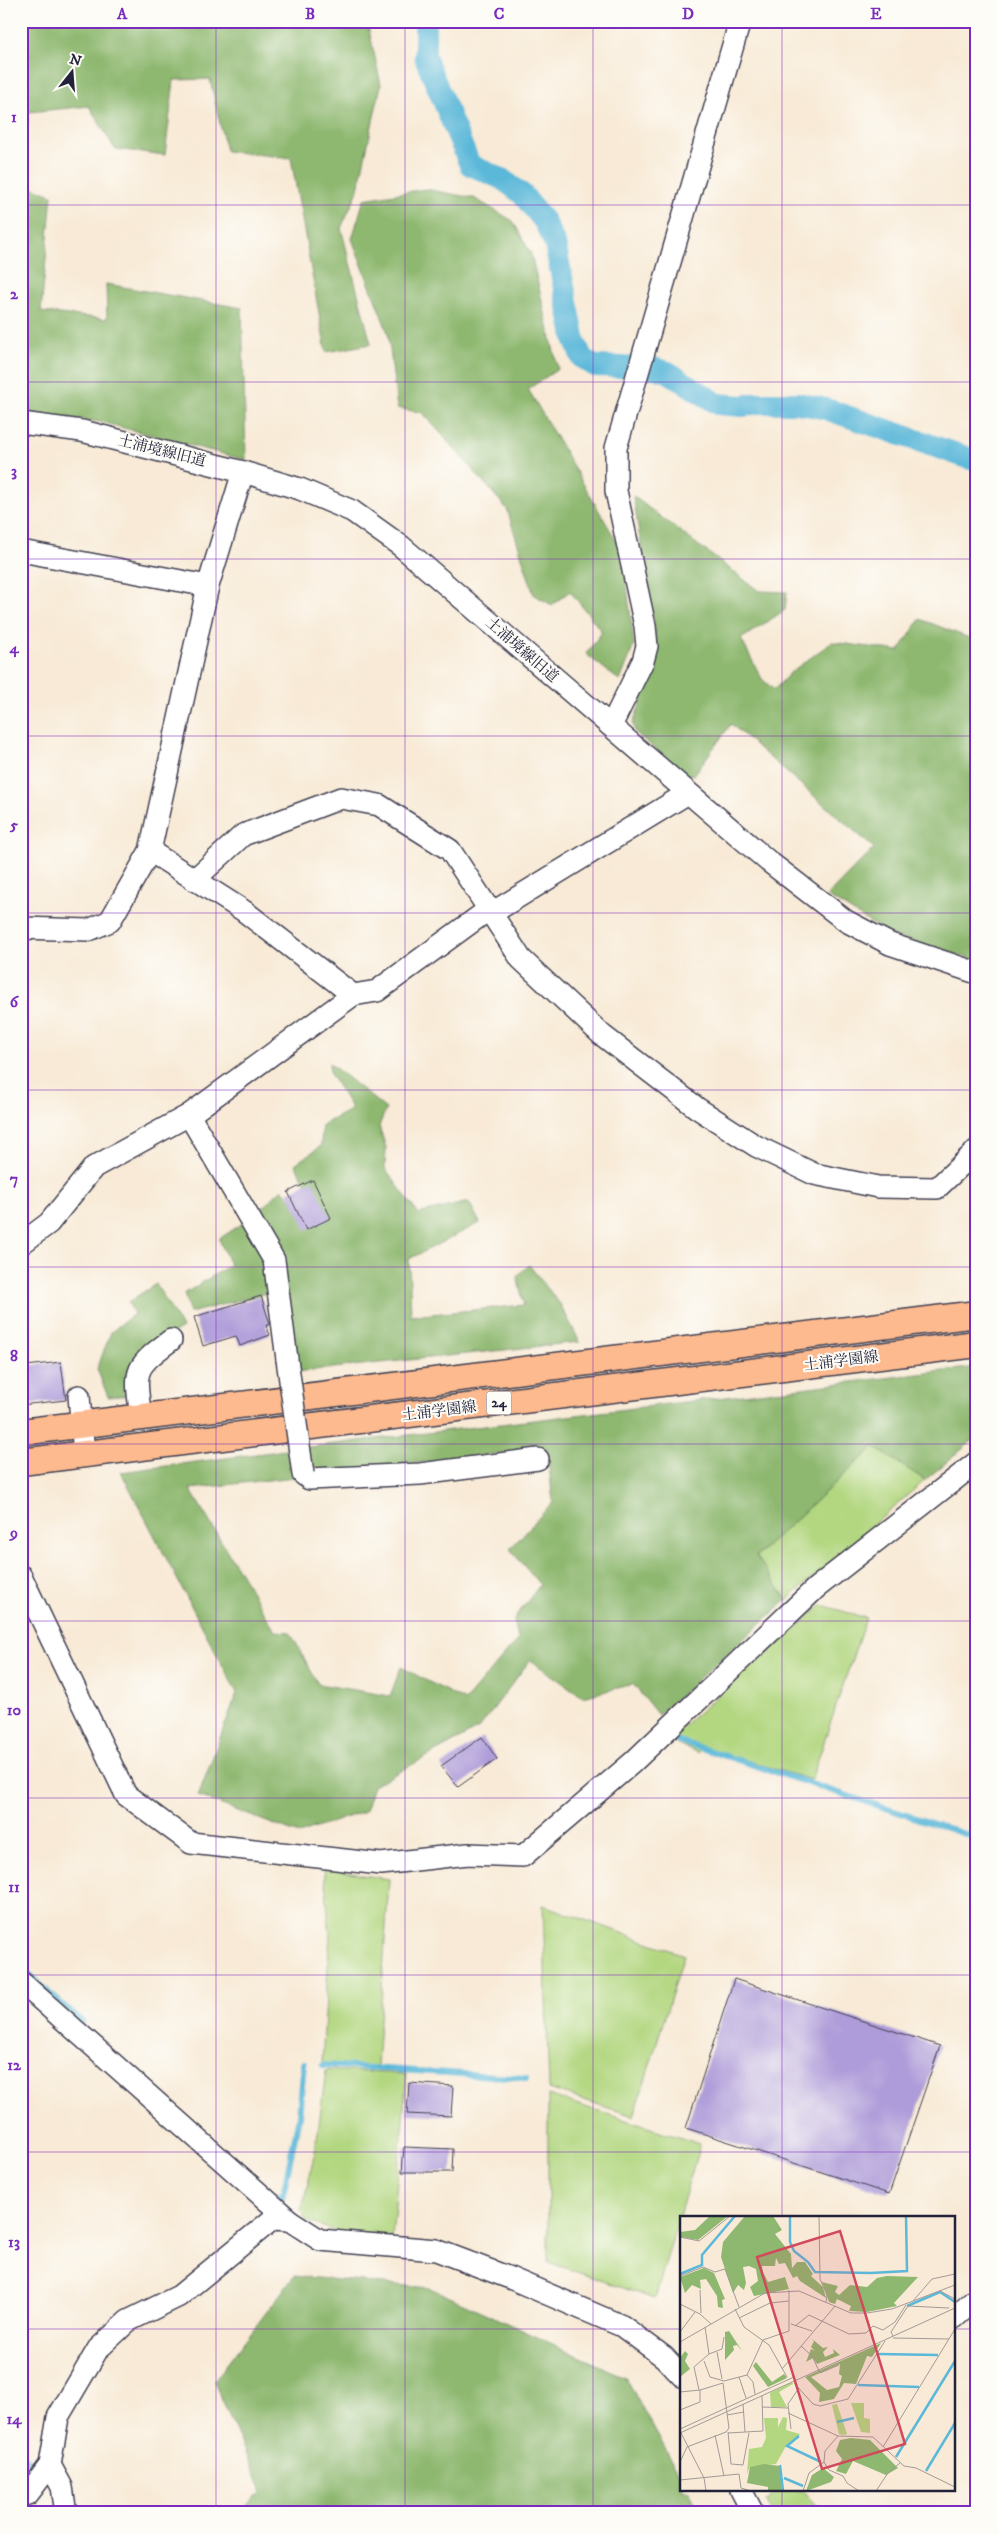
<svg xmlns="http://www.w3.org/2000/svg" width="998" height="2534" viewBox="0 0 998 2534" font-family="'IM FELL DW Pica','Noto Serif JP',serif">
<style>
.green{fill:#b3d781;stroke:#6a7c5e}
.forest{fill:#8eb86f;stroke:#586d55;fill-rule:evenodd}
.lines{fill:none;stroke-linecap:round;stroke-linejoin:round}
.stream{stroke:#5bb8d9;stroke-width:6}
.canal{stroke:#5bb8d9;stroke-width:22}
.building{fill:#ae9bd9}
.minor-casing{stroke:#424052;stroke-width:24}
.major-casing{stroke:#424052;stroke-width:29}
.minor{stroke:#fff;stroke-width:21}
.major{stroke:#fcba8e;stroke-width:26}
.minor-bridge-casing{stroke:#424052;stroke-width:24;stroke-linecap:butt}
.minor-bridge{stroke:#fff;stroke-width:21}
.grid{fill:none;stroke:#7b2cbf;stroke-width:1;stroke-opacity:0.55}
.labels{text-anchor:middle;dominant-baseline:central;stroke-width:4;stroke-linejoin:round;paint-order:stroke}
.shield{fill:#fdfcf7;stroke:#646373;stroke-width:1}
.shield-label{font-size:14px;font-weight:bold;fill:#22223b}
.street-label{font-size:15px;fill:#22223b;stroke:#fdfcf7}
.inset-river{fill:none;stroke:#5bb8d9;stroke-width:2.5}
.inset-road{fill:none;stroke:#a29a98;stroke-width:1}
.view{fill:#d1495b;fill-opacity:0.15;stroke:#d1495b;stroke-width:2.5}
.inset-edge{fill:none;stroke:#22223b;stroke-width:2.5}
.neatline{fill:none;stroke:#7b2cbf;stroke-width:2}
.grid-label{font-size:16px;text-anchor:middle;font-weight:bold;fill:#7b2cbf}
</style>
<rect width="100%" height="100%" fill="#fdfcf7"/>
<filter id="ink" filterUnits="userSpaceOnUse"><feTurbulence type="fractalNoise" baseFrequency=".02" numOctaves="2"/><feDisplacementMap in="SourceGraphic" scale="10" xChannelSelector="R" yChannelSelector="G"/><feConvolveMatrix kernelMatrix="1 2 1 2 8 2 1 2 1" color-interpolation-filters="sRGB"/></filter>
<filter id="wash" filterUnits="userSpaceOnUse"><feTurbulence type="fractalNoise" baseFrequency=".0096" numOctaves="4" result="noise"/><feDisplacementMap in="SourceGraphic" scale="20" xChannelSelector="R" yChannelSelector="G"/><feGaussianBlur stdDeviation="1.12" result="paint"/><feColorMatrix in="noise" values="0 0 0 0 0 0 0 0 0 0 0 0 0 0 0 0 0 1.4 0 .05"/><feComposite in="paint" operator="in"/></filter>
<g filter="url(#wash)">
<rect width="100%" height="100%" fill="#f8ead6"/>
<g class="green">
<polygon points="875,1446 925,1480 787,1600 756,1556"/>
<polygon points="822,1605 866,1618 811,1780 703,1747 698,1753 668,1739"/>
<polygon points="324,1869 389,1879 377,2067 322,2063 330,1934"/>
<polygon points="543,1905 684,1955 634,2116 549,2089"/>
<polygon points="326,2070 407,2074 392,2237 350,2236 306,2221 302,2210 316,2147"/>
<polygon points="548,2095 700,2144 655,2299 548,2262"/>
<polygon points="779,2490 803,2490 824,2513 772,2513 766,2502"/>
</g>
<g class="forest">
<polygon points="21,21 367,21 381,85 357,193 341,228 371,344 326,352 291,158 226,151 210,79 174,80 165,155 115,149 89,106 29,112 21,182"/>
<polygon points="21,183 52,195 41,312 107,319 106,284 242,308 246,460 101,422 21,412"/>
<polygon points="425,189 474,198 513,221 531,254 558,369 528,389 623,552 634,645 620,681 586,654 602,632 570,591 552,605 534,595 507,509 423,413 397,408 388,333 352,239 364,199"/>
<polygon points="633,496 759,591 787,592 785,610 741,639 762,679 774,690 791,672 832,642 899,651 920,619 977,641 977,960 890,935 827,896 874,848 731,724 694,775 684,774 635,732 633,724 656,658 655,631"/>
<polygon points="329,1063 386,1109 379,1126 386,1148 385,1168 418,1214 469,1202 480,1223 409,1259 411,1316 524,1305 517,1276 529,1265 560,1304 580,1342 295,1372 282,1289 190,1313 184,1294 230,1265 219,1239 252,1217 282,1189 312,1222 324,1217 295,1164 321,1146 322,1125 352,1109 330,1074"/>
<polygon points="156,1284 182,1328 150,1346 131,1395 108,1397 97,1369 111,1332 134,1314 128,1302"/>
<path d="M977,1367V1437L925,1480L874,1447L756,1556L787,1600L658,1715L633,1684L583,1697L530,1660L479,1728L373,1786L365,1811L299,1834L198,1796L237,1693L121,1472L309,1447ZM547,1448L553,1502L510,1549L540,1585L514,1619L518,1639L465,1701L401,1667L390,1696L318,1684L290,1632L275,1631L190,1489Z"/>
<polygon points="294,2276 430,2288 625,2377 682,2479 682,2490 688,2490 701,2513 238,2513 262,2491 214,2381"/>
</g>
<g class="lines">
<g class="stream">
<polyline points="673,1739 977,1838"/>
<polyline points="21,1968 82,2022"/>
<polyline points="323,2065 526,2078"/>
<polyline points="276,2195 282,2200 299,2116 304,2063"/>
<polyline points="21,2454 34,2466"/>
</g>
<polyline class="canal" points="425,21 425,57 470,165 502,179 522,194 544,221 555,244 575,341 582,358 595,366 654,368 668,372 718,404 743,406 758,403 797,403 826,409 977,461"/>
</g>
<g id="blocks">
<g class="building">
<polygon points="313,1180 331,1218 306,1230 288,1192"/>
<polygon points="261,1296 270,1324 266,1326 270,1335 240,1346 236,1336 203,1346 194,1317"/>
<polygon points="61,1362 66,1400 21,1405 21,1375 28,1374 26,1366"/>
<polygon points="482,1737 497,1759 458,1787 441,1766"/>
<polygon points="734,1979 940,2046 889,2194 686,2128"/>
<polygon points="409,2083 453,2086 451,2116 407,2114"/>
<polygon points="404,2147 453,2149 452,2172 402,2172"/>
</g>
</g>
</g>
<g filter="url(#ink)">
<use href="#blocks" fill-opacity="0" stroke="#424052" stroke-width="1"/>
<g class="lines">
<defs>
<g id="minor">
<polyline points="21,423 82,431 243,472 300,489 352,511 401,546 768,861 846,921 890,944 977,973"/>
<polyline points="21,551 208,586"/>
<polyline points="611,726 643,661 647,646 645,626 616,491 616,448 740,21"/>
<polyline points="150,851 244,911 353,995"/>
<polyline points="194,880 243,835 341,798 379,805 450,850 521,959 602,1035 697,1108 756,1146 814,1174 878,1187 937,1188 977,1150"/>
<polyline points="21,928 89,930 110,921 150,851 208,586 243,472"/>
<polyline points="189,1115 274,1260 287,1359"/>
<polyline points="21,1244 49,1223 94,1167 189,1115 353,995 377,991 488,910 500,908 688,793"/>
<polyline points="79,1396 84,1454"/>
<path d="M141,1418C135,1370 132,1369 171,1340"/>
<polyline points="303,1474 309,1479 420,1474 538,1459"/>
<polyline points="21,1576 126,1795 191,1843 381,1864 468,1854 523,1856 632,1763 816,1588 977,1462"/>
<polyline points="21,1982 289,2220 320,2240 436,2250 510,2278 622,2326 664,2357 682,2376"/>
<polyline points="954,2318 977,2298"/>
<polyline points="50,2465 62,2487 66,2513"/>
<polyline points="741,2490 753,2513"/>
<polyline points="21,2496 28,2494 50,2465 58,2417 98,2349 128,2321 179,2296 273,2219 289,2220"/>
</g>
<g id="major">
<polyline points="21,1432 977,1314"/>
<polyline points="21,1462 977,1344"/>
</g>
</defs>
<use href="#minor" class="minor-casing"/>
<use href="#major" class="major-casing"/>
<use href="#minor" class="minor"/>
<use href="#major" class="major"/>
<defs>
<polyline id="minor-bridge" points="287,1359 303,1474"/>
</defs>
<use href="#minor-bridge" class="minor-bridge-casing"/>
<use href="#minor-bridge" class="minor-bridge"/>
</g>
</g>
<path class="grid" d="M216,21V2513M405,21V2513M593,21V2513M782,21V2218M21,205H977M21,382H977M21,559H977M21,736H977M21,913H977M21,1090H977M21,1267H977M21,1444H977M21,1621H977M21,1798H977M21,1975H977M21,2152H977M21,2329H682M954,2329H977M782,2490V2513"/>
<g class="labels">
<rect class="shield" x="486.5" y="1391.5" width="25" height="23" rx="4"/>
<g class="shield-label">
<text x="499" y="1403">24</text>
</g>
<g class="street-label">
<text transform="translate(162 451) rotate(14)">土浦境線旧道</text>
<text transform="translate(522 650) rotate(41)">土浦境線旧道</text>
<text transform="translate(841 1361) rotate(-7)">土浦学園線</text>
<text transform="translate(439 1411) rotate(-7)">土浦学園線</text>
</g>
</g>
<g transform="translate(680 2216)">
<rect width="275" height="275" fill="#f8ead6"/>
<path d="M112,166L113,168L99,176L107,191H91L90,177ZM171,187H184V202L190,203V217L181,216ZM157,188L167,218L163,219L159,218L152,189ZM103,201L107,202L106,214L120,218L116,223L106,230L96,248L70,251L67,258L69,233L82,231L86,222L84,202H98V211Z" fill="#b3d781"/>
<path d="M30,0H48L18,24L0,21V16L15,14ZM65,0H93L102,14L95,18L111,38L112,52L117,46H125L133,58L131,60L143,71L146,82L120,65L112,52L117,60L113,62L105,47L99,48L96,42L95,50H82L83,56L88,66L105,61L109,73L74,80L70,71L78,65L76,53L69,50L63,51L66,67L64,74L58,69L53,77L41,41L43,26ZM24,52L34,57L45,83L42,84L43,92L38,91L37,80L26,63L20,64L21,73L12,69L5,77L0,61ZM207,60L238,61L214,87L217,90L187,96L169,95L171,90L157,83L155,88L149,86L142,66L158,70L155,76L159,79L170,69L187,71L197,62ZM49,115L62,135L57,129L53,130L54,134L45,144V116ZM131,122L143,132L148,131L143,136L145,141L154,137L153,133L160,139L137,148L133,142L126,146L131,133L135,135L131,131L134,125ZM201,127L192,141L187,140L176,168L164,167L154,183L139,186L140,177L125,161ZM160,148L159,158L162,160L159,171L147,174L131,161ZM5,135L8,138L5,145L10,153L0,161V142ZM76,146L92,166L104,158L107,162L88,171L73,150ZM171,222L190,224L218,252L206,259L173,245L166,258L156,255L162,243L156,235L160,224ZM84,248L100,250L102,275H88V271L67,267L70,251ZM143,252L154,261L151,266L126,275L132,259Z" fill="#8eb86f" fill-rule="evenodd"/>
<path class="inset-river" d="M110,0V26L114,35L128,46L135,56L191,57L227,55L226,0M0,58L22,49V39L55,0M227,90L260,76L275,86M198,138L258,139M178,169L239,171M157,206L174,202M119,220L107,230L141,246M216,241L275,145M100,249L103,275M246,255L275,207M104,262L123,270"/>
<path class="inset-road" d="M139,0L140,63L147,79L146,86M0,21L19,25L50,0M0,60L23,51L35,56L45,53L59,91M20,74L21,97M260,75L275,83M233,85L252,63L275,58M0,88L20,98L31,108M55,93L64,111L89,129L107,161M59,102L90,87L109,85M111,108L132,115M115,110L129,99L169,118L186,117L193,110L203,114L215,106L226,89M0,116L15,96M213,120L211,116L228,90L269,92M213,122L269,123M0,126L85,77L119,75L171,97H187L212,93L275,69M121,130L132,140L140,157L159,149M37,136L42,163M29,138L42,133L44,121M24,145L30,161L44,165L67,159L83,124L109,115V74M102,153L155,90M67,159L73,166L75,178M59,161L66,182M114,167L133,188L140,190L168,183L205,125M19,174L14,151L29,138L25,111M0,176L20,174L43,167L49,212L46,216L7,231L0,246M63,188L65,216M82,191L108,192M0,194L20,186V174M108,197L158,220L193,221L224,250L236,252L275,271M47,199L64,196M0,213L114,161M111,213L108,188L119,172M0,215L24,262L26,275M48,216L51,248L63,249L69,217M0,217L275,92M48,217L83,215L82,180M35,219L44,260M158,220L145,235L144,246L149,254L163,260L167,267L179,275M203,231L275,113M0,264L59,258L61,272L71,275M123,275L129,257L144,246M196,275L208,257L220,247"/>
<path class="view" d="M160,15L225,228L142,253L77,41Z"/>
<rect width="275" height="275" class="inset-edge"/>
</g>
<rect width="998" height="2534" fill="none" stroke="#fdfcf7" stroke-width="55"/>
<g transform="translate(72 72) rotate(17)" stroke="#fdfcf7" stroke-width="4" paint-order="stroke">
<path d="M0-4L9 19L0 12L-9 19Z" fill="#22223b"/>
<text y="-8" font-size="14" font-weight="bold" text-anchor="middle" fill="#22223b">N</text>
</g>
<rect x="28" y="28" width="942" height="2478" class="neatline"/>
<g class="grid-label">
<text x="122" y="19">A</text>
<text x="310" y="19">B</text>
<text x="499" y="19">C</text>
<text x="688" y="19">D</text>
<text x="876" y="19">E</text>
<text x="14" y="122">1</text>
<text x="14" y="299">2</text>
<text x="14" y="476">3</text>
<text x="14" y="653">4</text>
<text x="14" y="830">5</text>
<text x="14" y="1007">6</text>
<text x="14" y="1184">7</text>
<text x="14" y="1361">8</text>
<text x="14" y="1538">9</text>
<text x="14" y="1715">10</text>
<text x="14" y="1892">11</text>
<text x="14" y="2070">12</text>
<text x="14" y="2247">13</text>
<text x="14" y="2424">14</text>
</g>
</svg>
